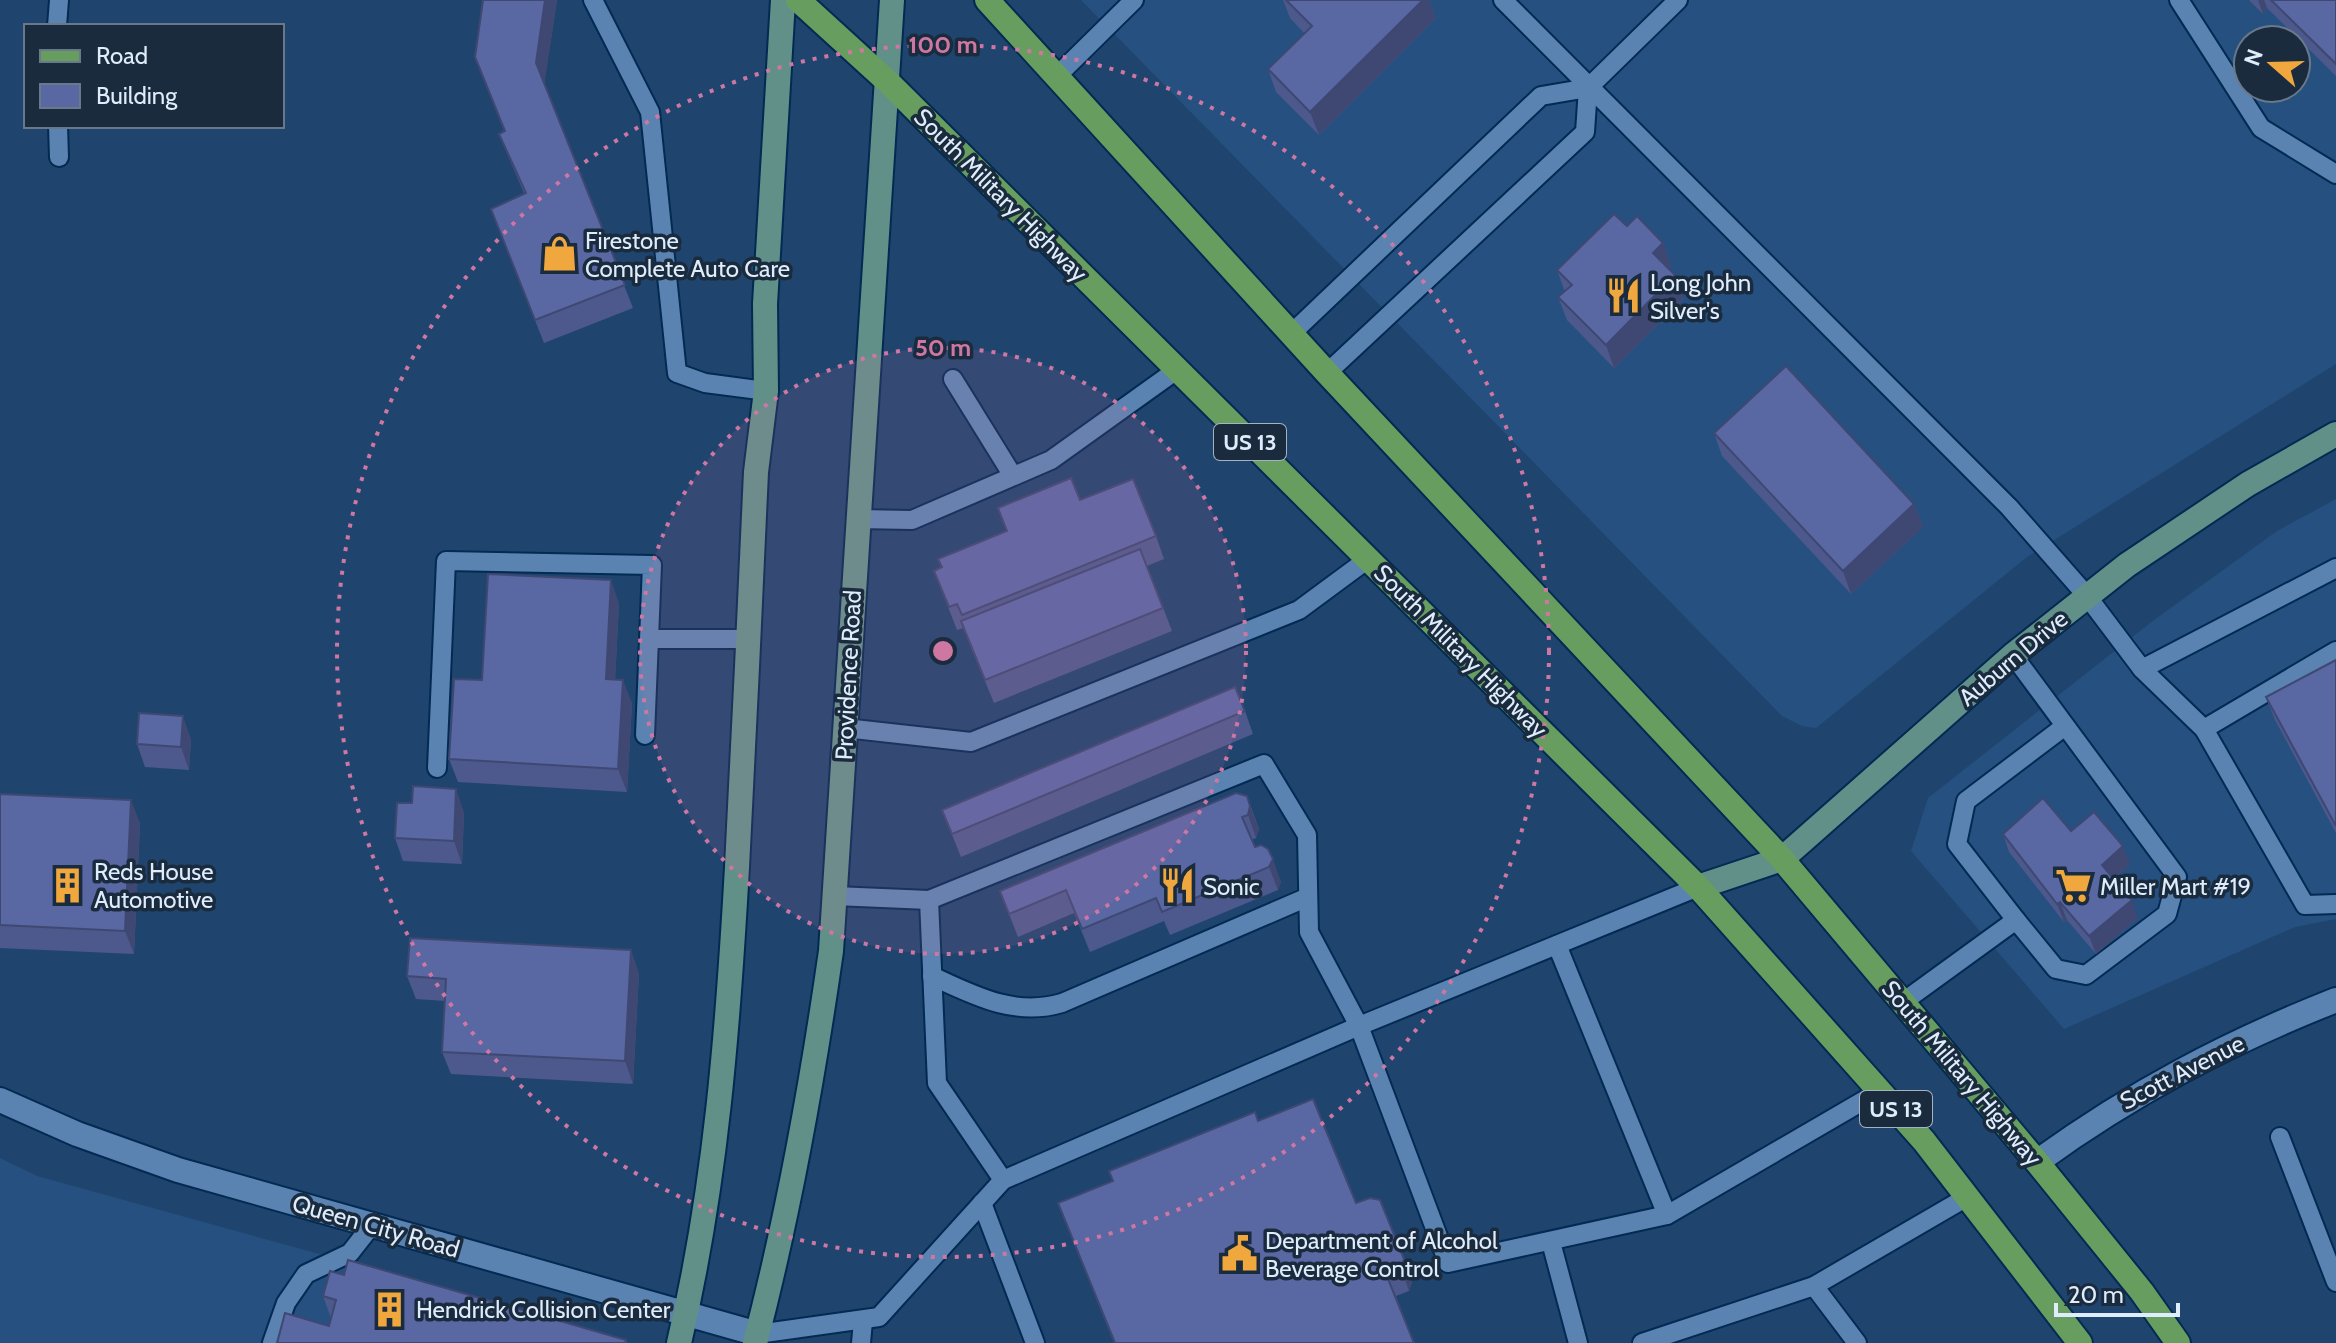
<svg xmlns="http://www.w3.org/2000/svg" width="2336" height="1343" viewBox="0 0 2336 1343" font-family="Cabin,sans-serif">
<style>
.built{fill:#255080;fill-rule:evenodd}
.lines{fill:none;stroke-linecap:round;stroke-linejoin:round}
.lane-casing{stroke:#022a52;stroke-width:22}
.street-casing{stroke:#022a52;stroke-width:28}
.secondary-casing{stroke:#022a52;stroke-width:28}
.primary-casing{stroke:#022a52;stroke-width:28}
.lane{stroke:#5b83b1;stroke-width:18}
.street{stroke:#5b83b1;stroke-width:24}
.secondary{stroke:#619088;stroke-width:24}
.primary{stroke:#679e5f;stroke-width:24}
.wall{fill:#4d598c}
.shaded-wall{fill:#3e4872}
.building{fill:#5967a3;stroke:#3e4872;stroke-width:2}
.ring{fill:none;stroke:#cf77a3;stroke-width:4;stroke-dasharray:4 8}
.labels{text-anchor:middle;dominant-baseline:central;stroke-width:7;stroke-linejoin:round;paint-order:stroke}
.shield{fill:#1b2b3e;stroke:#a4b2c2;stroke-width:2}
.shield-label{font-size:22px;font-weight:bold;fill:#dfecfb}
.street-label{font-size:24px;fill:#dfecfb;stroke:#1b2b3e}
.poi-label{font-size:24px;fill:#dfecfb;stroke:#1b2b3e;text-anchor:start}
.centre{fill:#cf77a3;stroke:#1b2b3e;stroke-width:4}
.ring-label{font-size:24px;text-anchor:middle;font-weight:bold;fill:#cf77a3;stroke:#1b2b3e;stroke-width:7;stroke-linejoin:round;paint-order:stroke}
</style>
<rect width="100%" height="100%" fill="#1f456f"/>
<g class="built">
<path d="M1081,0H2336V364L2027,557L1816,728L1802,726L1782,716ZM2248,40H2296V88H2248Z"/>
<polygon points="2336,499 2336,919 2295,927 2064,1029 1911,851 1928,798 2154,620 2277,531"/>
<polygon points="0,1158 37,1176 602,1332 613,1343 0,1343"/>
</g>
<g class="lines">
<defs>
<g id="lane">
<polyline points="593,0 650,112 677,373 705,383 766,391"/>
<polyline points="1503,0 2009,507 2087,596 2142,669 2204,729"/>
<polyline points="2179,0 2261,128 2336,174"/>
<polyline points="57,26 59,0"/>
<polyline points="1056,77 1134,0"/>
<polyline points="1588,88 1678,0"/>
<polyline points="58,126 59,157"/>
<polyline points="1291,334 1541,96 1588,88 1585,132 1327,373"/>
<polyline points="953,379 1013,476"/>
<polyline points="857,519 912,520 1051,460 1178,369"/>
<polyline points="2336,651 2204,729 2305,905 2336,904"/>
<polyline points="2142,669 2336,568"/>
<polyline points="845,728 971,742 1299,610 1368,559"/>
<polyline points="645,735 649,639"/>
<polyline points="437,768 446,561 652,565 649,639 748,639"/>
<polyline points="835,896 929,900 1264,764 1307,835 1309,932 1359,1026 1448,1263 1667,1215 1880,1091"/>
<polyline points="929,900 937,1083 1003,1180"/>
<polyline points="2016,920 1957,844 1966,801 2065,726"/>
<polyline points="1557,945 1667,1215"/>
<path d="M932,976C975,996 1015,1017 1062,1003L1308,897"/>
<polyline points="1903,1002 2016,920 2056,969 2086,975 2167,914 2177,877 2013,655"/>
<polyline points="2280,1137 2336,1282"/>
<polyline points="982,1203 1035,1343"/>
<polyline points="1551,1242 1578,1343"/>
<polyline points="1814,1286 1967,1197"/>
<polyline points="758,1334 879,1317 1003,1180 1359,1026 1698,887"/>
<polyline points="272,1343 286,1303 306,1274 350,1253 372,1225"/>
<polyline points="861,1343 863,1321"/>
<polyline points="1642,1343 1814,1286 1857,1343"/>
</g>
<g id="street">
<polyline points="0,1100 77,1134 178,1170 758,1334"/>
<path d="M2037,1162C2132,1093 2227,1043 2336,1000"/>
</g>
<g id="secondary">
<polyline points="1698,887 1782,859 2013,655 2127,565 2248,484 2336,434"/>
<path d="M679,1343C716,1186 728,1028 737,867C744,735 750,604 756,472L766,391L765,304L783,0"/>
<path d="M755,1343C789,1213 812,1084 831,951L892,0"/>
</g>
<g id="primary">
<polyline points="798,0 888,82 1698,887 1924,1141 2080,1343"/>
<polyline points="987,0 1327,373 1782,859 2037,1162 2142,1292 2178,1343"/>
</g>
</defs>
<use href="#lane" class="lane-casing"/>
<use href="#street" class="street-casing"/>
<use href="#secondary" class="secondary-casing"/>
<use href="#primary" class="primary-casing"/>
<use href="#lane" class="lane"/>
<use href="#street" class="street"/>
<use href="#secondary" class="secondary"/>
<use href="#primary" class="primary"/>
</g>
<g class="wall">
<polygon points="483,0 557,0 544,84 633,308 544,343 491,209 524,193 508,156 499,134 504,131 475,57"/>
<polygon points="1283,0 1429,0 1436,18 1319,135 1276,92 1268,69 1304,33 1290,18"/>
<polygon points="2249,0 2336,0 2336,76 2267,8 2263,14"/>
<polygon points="1627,226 1663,243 1671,266 1668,269 1684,298 1614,368 1567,320 1558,297 1565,292 1557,270"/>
<polygon points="1714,433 1914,504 1923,527 1851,594 1722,456"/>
<polygon points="1080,500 1156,536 1164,559 1147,566 1172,631 994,703 963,628 957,630 934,571 1007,532 998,508"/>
<polygon points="619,603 615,680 632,703 627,792 458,782 449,759 482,680"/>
<polygon points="2336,660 2336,833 2275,720 2266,697"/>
<polygon points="1245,711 1253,734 961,857 942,810"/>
<polygon points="191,739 189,770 145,767 137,744"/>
<polygon points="0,794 140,823 134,954 0,948"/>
<polygon points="1247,796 1259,829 1256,838 1251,840 1255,847 1281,882 1278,890 1170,935 1164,921 1090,952 1074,913 1018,937 1000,891"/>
<polygon points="464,812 462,864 403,861 395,838"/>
<polygon points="2071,831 2130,864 2114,879 2138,918 2096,954 2067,920 2064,922 2009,852 2003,834"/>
<polygon points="639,973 633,1084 451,1074 442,1052 445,1001 416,999 407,976"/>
<polygon points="1258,1121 1356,1203 1412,1282 1409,1291 1396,1296 1414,1343 1114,1343 1058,1203"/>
<polygon points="344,1275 626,1340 627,1343 277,1343 329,1326 331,1318 323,1296"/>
</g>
<g class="shaded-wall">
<polygon points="545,0 557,0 544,86 536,63"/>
<polygon points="1423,0 1429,0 1436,18 1319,135 1310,112"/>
<polygon points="2258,0 2264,0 2267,8 2263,14"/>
<polygon points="1663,243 1671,266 1661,276 1653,253"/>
<polygon points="1675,275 1684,298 1614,368 1606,345"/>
<polygon points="1914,504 1923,527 1851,594 1843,571"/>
<polygon points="611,580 619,603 614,702 606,679"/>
<polygon points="623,680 632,703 627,792 618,769"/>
<polygon points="183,716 191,739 189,770 181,747"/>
<polygon points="456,789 464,812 462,864 454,841"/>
<polygon points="131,800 140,823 134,954 125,931"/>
<polygon points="1250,806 1259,829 1256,838 1248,815"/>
<polygon points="2123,846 2130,864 2109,883 2102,865"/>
<polygon points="1273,859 1281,882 1278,890 1269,867"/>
<polygon points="2132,900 2138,918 2096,954 2089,936"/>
<polygon points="2060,902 2067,920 2064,922 2057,904"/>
<polygon points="631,950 639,973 633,1084 625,1061"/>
<polygon points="1404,1259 1412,1282 1409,1291 1401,1268"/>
</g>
<g class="building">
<polygon points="483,0 545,0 536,63 625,285 535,320 491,209 526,193 499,134 505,131 475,57"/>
<polygon points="1286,0 1423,0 1310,112 1268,69 1312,26"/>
<polygon points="2271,0 2336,0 2336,64"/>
<polygon points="1614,214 1627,226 1637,216 1663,243 1653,253 1675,275 1606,345 1558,297 1572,285 1557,270"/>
<polygon points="1786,366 1914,504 1843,571 1714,433"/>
<polygon points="1071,478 1080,500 1133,479 1156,536 962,615 957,604 949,607 934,571 942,567 938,559 1007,531 998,508"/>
<polygon points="1140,549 1163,608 985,680 961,621"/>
<polygon points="488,574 611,580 606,679 623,680 618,769 449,759 454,679 482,680"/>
<polygon points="2336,660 2336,826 2266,697"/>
<polygon points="1235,687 1245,711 952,834 942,810"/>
<polygon points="139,713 183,716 181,747 137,744"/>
<polygon points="413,786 456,789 454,841 395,838 397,803 412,803"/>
<polygon points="1236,793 1247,796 1250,806 1248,815 1242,817 1255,847 1261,845 1268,849 1273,859 1269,867 1162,912 1156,898 1082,929 1066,890 1009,914 1000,891"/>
<polygon points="0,794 131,800 125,931 0,925"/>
<polygon points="2043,798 2071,831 2094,812 2123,846 2102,865 2132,900 2089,936 2060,902 2057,904 2003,834"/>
<polygon points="410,938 631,950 625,1061 442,1052 446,979 407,976"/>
<polygon points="1313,1099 1356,1203 1370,1198 1380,1200 1404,1259 1401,1268 1386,1274 1414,1343 1115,1343 1058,1203 1113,1181 1109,1171 1255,1112 1258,1121"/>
<polygon points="348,1260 626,1340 625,1343 277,1343 285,1313 329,1326 336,1300 323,1296 330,1271 344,1275"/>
</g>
<circle cx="943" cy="651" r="303" fill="#cf77a3" fill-opacity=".12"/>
<g class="ring">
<circle cx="943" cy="651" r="303"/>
<circle cx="943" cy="651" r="606"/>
</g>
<defs>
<symbol id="shop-bare" viewBox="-9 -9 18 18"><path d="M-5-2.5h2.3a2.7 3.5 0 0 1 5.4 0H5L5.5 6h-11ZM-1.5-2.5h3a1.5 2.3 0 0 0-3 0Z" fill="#efa73e" stroke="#1b2b3e" stroke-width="2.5" paint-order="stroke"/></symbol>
<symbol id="restaurant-bare" viewBox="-9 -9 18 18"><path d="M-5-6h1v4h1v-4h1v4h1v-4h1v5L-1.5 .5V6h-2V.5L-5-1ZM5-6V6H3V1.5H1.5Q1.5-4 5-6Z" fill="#efa73e" stroke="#1b2b3e" stroke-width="2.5" paint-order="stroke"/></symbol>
<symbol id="building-bare" viewBox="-9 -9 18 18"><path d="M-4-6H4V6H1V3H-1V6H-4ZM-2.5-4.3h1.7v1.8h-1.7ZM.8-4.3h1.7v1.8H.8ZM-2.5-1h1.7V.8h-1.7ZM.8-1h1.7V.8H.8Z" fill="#efa73e" stroke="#1b2b3e" stroke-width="2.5" paint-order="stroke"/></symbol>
<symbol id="supermarket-bare" viewBox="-9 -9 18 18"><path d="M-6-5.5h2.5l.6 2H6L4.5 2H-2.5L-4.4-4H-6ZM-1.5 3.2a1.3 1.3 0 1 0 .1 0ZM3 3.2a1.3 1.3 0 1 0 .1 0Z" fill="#efa73e" stroke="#1b2b3e" stroke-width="2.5" paint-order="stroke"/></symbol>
<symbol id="civic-bare" viewBox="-9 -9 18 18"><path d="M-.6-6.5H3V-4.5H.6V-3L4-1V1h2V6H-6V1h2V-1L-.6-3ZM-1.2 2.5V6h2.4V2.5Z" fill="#efa73e" stroke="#1b2b3e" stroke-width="2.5" paint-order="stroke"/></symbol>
</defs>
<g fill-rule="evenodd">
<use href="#shop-bare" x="534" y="228" width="51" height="51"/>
<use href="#restaurant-bare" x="1598" y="270" width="51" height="51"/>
<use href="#building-bare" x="42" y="860" width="51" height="51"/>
<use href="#restaurant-bare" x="1152" y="860" width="51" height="51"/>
<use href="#supermarket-bare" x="2048" y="860" width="51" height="51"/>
<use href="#civic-bare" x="1214" y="1228" width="51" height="51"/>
<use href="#building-bare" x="364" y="1284" width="51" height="51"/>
</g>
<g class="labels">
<g class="shield">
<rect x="1214" y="424" width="72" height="36" rx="6"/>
<rect x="1860" y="1091" width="72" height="36" rx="6"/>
</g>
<g class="shield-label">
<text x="1250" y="442">US 13</text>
<text x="1896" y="1109">US 13</text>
</g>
<g class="street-label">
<text transform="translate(1001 195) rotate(45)">South Military Highway</text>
<text transform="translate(1461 651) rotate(45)">South Military Highway</text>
<text transform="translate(2013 658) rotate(-40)">Auburn Drive</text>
<text transform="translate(848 675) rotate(-87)">Providence Road</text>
<text transform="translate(2182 1072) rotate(-27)">Scott Avenue</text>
<text transform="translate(1962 1073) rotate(50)">South Military Highway</text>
<text transform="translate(376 1226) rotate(16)">Queen City Road</text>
</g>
<g class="poi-label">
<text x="585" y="240">Firestone<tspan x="585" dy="28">Complete Auto Care</tspan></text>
<text x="1650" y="282">Long John<tspan x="1650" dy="28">Silver's</tspan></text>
<text x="94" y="871">Reds House<tspan x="94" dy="28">Automotive</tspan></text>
<text x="1203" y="886">Sonic</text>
<text x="2100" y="886">Miller Mart #19</text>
<text x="1265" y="1240">Department of Alcohol<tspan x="1265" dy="28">Beverage Control</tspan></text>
<text x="416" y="1309">Hendrick Collision Center</text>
</g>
</g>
<circle cx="943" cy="651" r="12" class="centre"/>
<g class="ring-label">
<text x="943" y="53">100 m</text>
<text x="943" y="356">50 m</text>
</g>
<rect x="24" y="24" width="260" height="104" fill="#1b2b3e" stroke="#69788a" stroke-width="2"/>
<rect x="40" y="50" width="40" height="12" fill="#679e5f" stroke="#69788a" stroke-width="2"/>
<text x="96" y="64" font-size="24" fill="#dfecfb">Road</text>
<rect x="40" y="84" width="40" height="24" fill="#5967a3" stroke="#69788a" stroke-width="2"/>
<text x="96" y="104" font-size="24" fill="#dfecfb">Building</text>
<g transform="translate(2272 64) rotate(290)"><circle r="38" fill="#1b2b3e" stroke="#69788a" stroke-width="2"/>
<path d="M0-6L14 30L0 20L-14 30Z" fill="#efa73e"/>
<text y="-12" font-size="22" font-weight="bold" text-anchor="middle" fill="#dfecfb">N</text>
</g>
<path d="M2056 1303v12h122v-12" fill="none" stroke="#dfecfb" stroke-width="4"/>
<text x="2068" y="1303" font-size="24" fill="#dfecfb" stroke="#1b2b3e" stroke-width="6" paint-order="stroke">20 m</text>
</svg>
